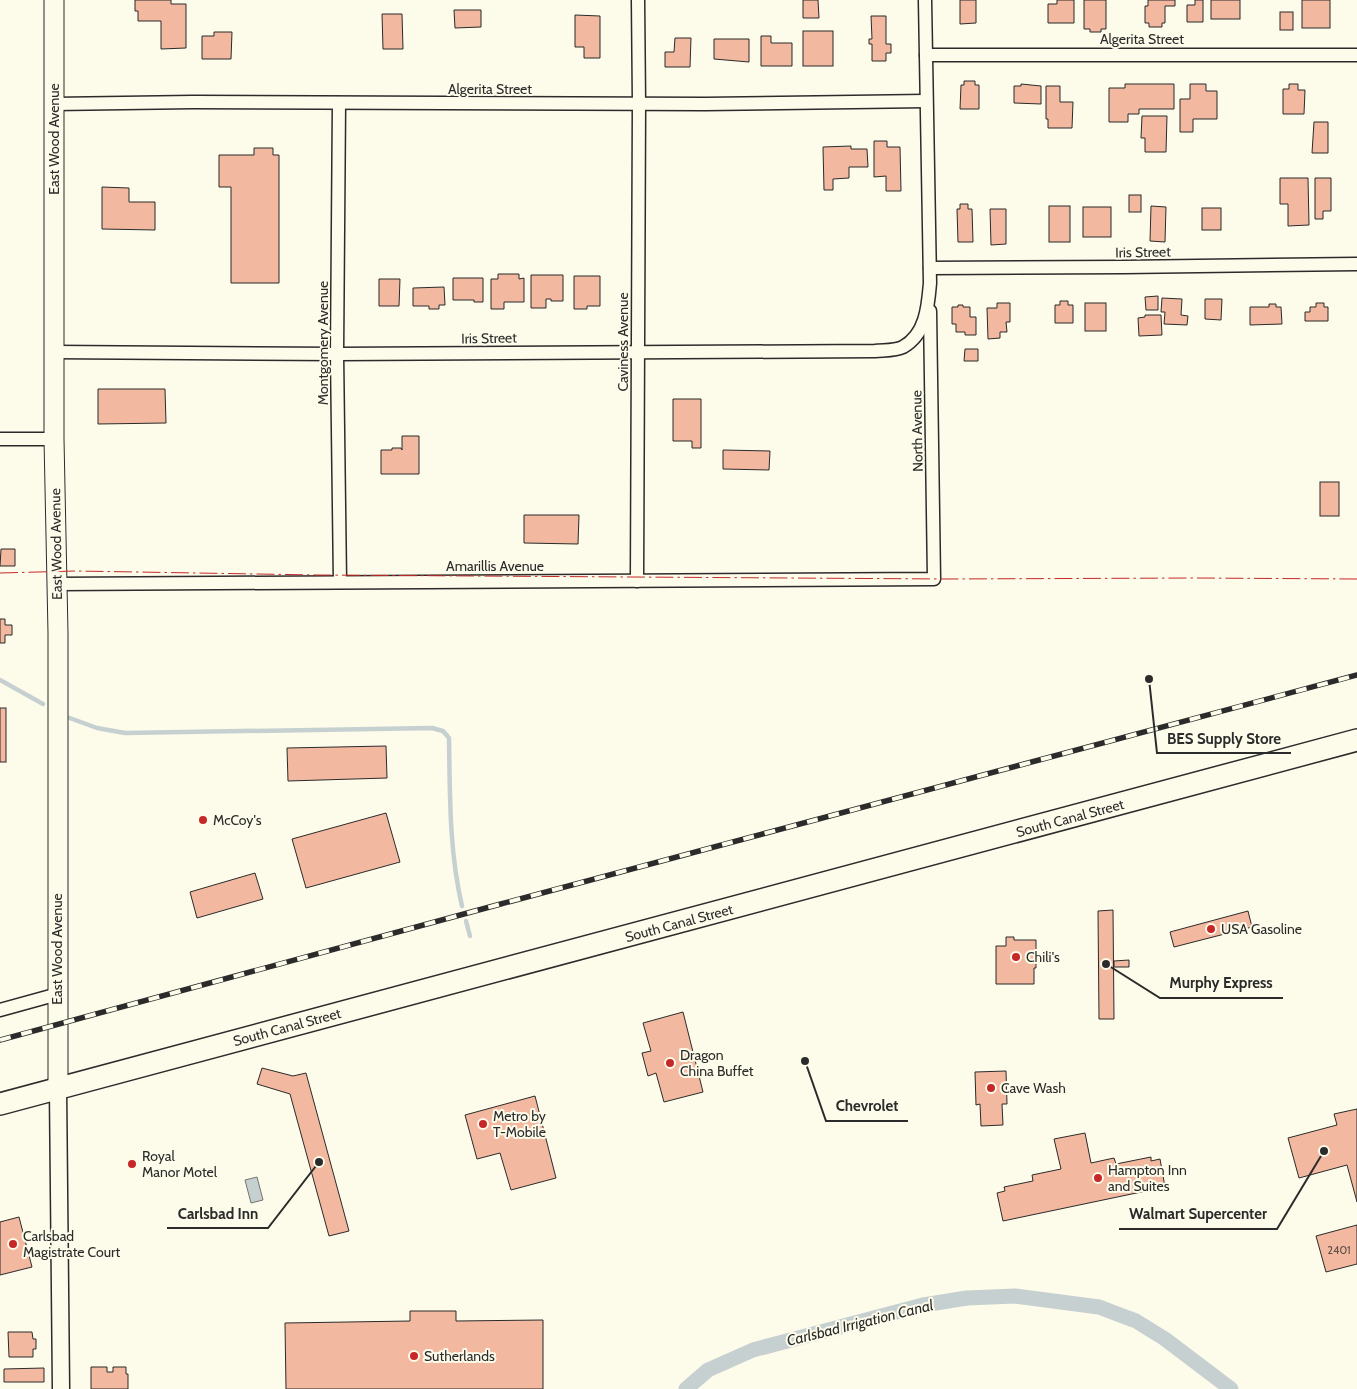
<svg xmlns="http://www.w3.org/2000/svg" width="1357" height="1389" viewBox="0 0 1357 1389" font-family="Cabin,sans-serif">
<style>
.water{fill:#c7d0d0;stroke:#74746e}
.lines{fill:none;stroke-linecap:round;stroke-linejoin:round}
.stream{stroke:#c7d0d0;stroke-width:4.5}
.canal{stroke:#c7d0d0;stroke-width:15}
.building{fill:#f2b8a0;stroke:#2b2b2b}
.minor-casing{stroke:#2b2b2b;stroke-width:15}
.tertiary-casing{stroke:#2b2b2b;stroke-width:19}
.secondary-casing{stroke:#2b2b2b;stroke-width:21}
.trunk-casing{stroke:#2b2b2b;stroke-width:24}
.minor{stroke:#fdfbea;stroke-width:12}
.tertiary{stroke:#fdfbea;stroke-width:16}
.secondary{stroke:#fdfbea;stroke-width:19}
.trunk{stroke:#fdfbea;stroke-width:21}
.rail-casing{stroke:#2b2b2b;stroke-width:5.5}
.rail{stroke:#fdfbea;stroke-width:4;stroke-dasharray:11;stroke-linecap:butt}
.power{stroke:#c62828;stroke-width:1;stroke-dasharray:18 4 2.5 4;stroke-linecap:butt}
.poi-dot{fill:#c62828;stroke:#fdfbea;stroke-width:2}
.labels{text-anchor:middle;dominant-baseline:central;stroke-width:4;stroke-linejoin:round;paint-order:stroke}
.number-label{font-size:11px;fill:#5d4e48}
.street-label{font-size:14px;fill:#2b2b2b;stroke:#fdfbea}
.poi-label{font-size:14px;fill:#2b2b2b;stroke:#fdfbea;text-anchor:start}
.water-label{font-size:15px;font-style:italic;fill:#2b2b2b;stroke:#fdfbea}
.leader{fill:none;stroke:#2b2b2b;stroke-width:2}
.callout-dot{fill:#2b2b2b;stroke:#fdfbea;stroke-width:2}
.callout-label{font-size:15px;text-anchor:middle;font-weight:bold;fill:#2b2b2b;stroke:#fdfbea;stroke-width:4;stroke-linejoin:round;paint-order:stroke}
</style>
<rect width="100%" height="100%" fill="#fdfbea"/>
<polygon class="water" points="257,1177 263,1200 251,1203 245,1180"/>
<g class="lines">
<g class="stream">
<polyline points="0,680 43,704"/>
<path d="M67,717L97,728L125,733L432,728L443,731L449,738C450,794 449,851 462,906"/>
<polyline points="466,921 470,936"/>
</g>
<polyline class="canal" points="686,1389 708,1370 753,1350 923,1305 967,1298 1015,1296 1099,1307 1136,1321 1165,1339 1231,1389"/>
</g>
<g class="building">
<polygon points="135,0 171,0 171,4 186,4 186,48 161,49 161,21 138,21 138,11 135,11"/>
<polygon points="803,0 818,0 819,18 803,18"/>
<polygon points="960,0 976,0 976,23 960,24"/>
<polygon points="1057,0 1074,0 1074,23 1048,23 1048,4 1057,4"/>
<polygon points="1084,0 1106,0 1106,29 1101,29 1101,32 1090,32 1090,29 1084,29"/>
<polygon points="1148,0 1175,0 1175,6 1165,6 1165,23 1162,23 1162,27 1149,27 1149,23 1145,23 1145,6 1148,6"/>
<polygon points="1195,0 1203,0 1203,22 1187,22 1187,5 1195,5"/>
<rect x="1211" y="0" width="29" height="19"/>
<rect x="1302" y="0" width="28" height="28"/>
<polygon points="454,10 481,10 481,27 455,28"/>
<rect x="1280" y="12" width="13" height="18"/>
<polygon points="382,14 402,14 403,49 383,49"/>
<polygon points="575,15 600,16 600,58 584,58 584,47 575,47"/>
<polygon points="871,16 886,16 886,44 891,44 891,53 886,53 886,61 872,61 872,44 869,44 869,39 872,39"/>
<rect x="803" y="31" width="30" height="35"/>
<polygon points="214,32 232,32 231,59 202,59 202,36 214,36"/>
<polygon points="761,36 771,36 771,43 792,43 792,66 761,66"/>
<polygon points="675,38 691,38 690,67 665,67 665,52 674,52"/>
<polygon points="714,39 749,39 749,62 714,59"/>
<polygon points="964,81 975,81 975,85 979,85 979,109 960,109 961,85 964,85"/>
<polygon points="1021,84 1041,86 1041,104 1014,103 1014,86 1021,86"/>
<polygon points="1125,84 1174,84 1174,109 1139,109 1139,114 1128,114 1128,122 1109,122 1109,88 1125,88"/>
<polygon points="1190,84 1206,84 1206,91 1217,91 1217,119 1193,119 1193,132 1180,132 1180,99 1190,99"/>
<polygon points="1289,84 1298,84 1298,90 1305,90 1304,114 1283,114 1283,89 1289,89"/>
<polygon points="1046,86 1060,86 1060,102 1073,102 1072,128 1048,128 1048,119 1046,119"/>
<polygon points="1142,116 1167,116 1166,152 1145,152 1145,138 1141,138"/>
<polygon points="1314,122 1328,122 1328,153 1312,153"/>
<polygon points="874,141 887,141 887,147 900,147 901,191 886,191 886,176 874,177"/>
<polygon points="851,146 851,149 867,149 868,167 849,167 849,178 833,179 833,190 824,190 823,147"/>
<polygon points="254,148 273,148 273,155 279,155 279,283 231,283 231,187 219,187 219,155 254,155"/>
<polygon points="1280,178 1308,178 1309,225 1288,226 1288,204 1280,204"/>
<polygon points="1315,178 1331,178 1331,211 1323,211 1323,219 1315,219"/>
<polygon points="102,187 129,188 129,202 155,202 155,230 102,229"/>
<rect x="1129" y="195" width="12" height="17"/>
<polygon points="960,204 968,204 968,209 972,209 973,242 958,242 957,209 960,209"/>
<rect x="1049" y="206" width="21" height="36"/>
<polygon points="1151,206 1166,207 1165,242 1150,241"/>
<rect x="1083" y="207" width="28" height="30"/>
<rect x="1202" y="208" width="19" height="22"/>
<polygon points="990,209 1006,209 1006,244 991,245"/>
<polygon points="498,274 519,274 519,279 524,278 524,302 504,302 504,309 491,309 491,279 498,279"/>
<polygon points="531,275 563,275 563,301 551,301 551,299 546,299 546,308 531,308"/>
<polygon points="574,276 600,276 600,306 587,306 587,309 574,309"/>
<polygon points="453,278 483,278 483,302 474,302 474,300 453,300"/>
<polygon points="379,279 400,279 399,306 379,306"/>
<polygon points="444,287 445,305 439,305 439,309 429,309 429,306 413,306 413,288"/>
<polygon points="1158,296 1158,310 1146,310 1145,297"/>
<polygon points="1162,298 1182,299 1181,315 1188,316 1187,325 1164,324 1165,312 1161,312"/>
<polygon points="1205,299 1222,299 1221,320 1205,319"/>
<polygon points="1060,301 1068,301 1068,305 1073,305 1073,323 1055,323 1055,305 1060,305"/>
<polygon points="997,303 1010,303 1010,322 1006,322 1007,332 1000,332 1000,338 988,339 987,308 997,308"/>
<rect x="1085" y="303" width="21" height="28"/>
<polygon points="1316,303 1324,303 1324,307 1328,307 1328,321 1305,321 1305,312 1310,312 1310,307 1316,307"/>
<polygon points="1269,304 1276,304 1276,307 1281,307 1282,324 1250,325 1250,307 1269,307"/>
<polygon points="958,305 963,305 963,307 970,307 970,317 976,317 976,335 965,335 965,332 956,332 956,324 952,324 952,307 958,307"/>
<polygon points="1145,315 1161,315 1162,335 1139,336 1138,318 1145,317"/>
<polygon points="965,349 978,349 978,361 964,361"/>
<polygon points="98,389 165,389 166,423 98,424"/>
<polygon points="673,399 701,399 701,448 692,448 692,441 673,441"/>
<polygon points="402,436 419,436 419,474 381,474 381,450 392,450 392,448 401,448 402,450"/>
<polygon points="723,450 770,451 769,470 723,469"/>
<rect x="1320" y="482" width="19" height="34"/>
<polygon points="524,515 579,515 578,544 524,543"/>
<polygon points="1,549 15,549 15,566 0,566"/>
<polygon points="0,619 5,619 5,625 12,625 12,635 5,635 5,643 0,643"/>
<rect x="0" y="708" width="6" height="54"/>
<polygon points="386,746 387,778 288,781 287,748"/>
<polygon points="386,813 400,862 306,888 292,839"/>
<polygon points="255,873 263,899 197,918 190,892"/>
<polygon points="1113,910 1114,1019 1099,1019 1098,911"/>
<polygon points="1248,911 1252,927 1174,947 1170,932"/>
<polygon points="1006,937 1014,937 1014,940 1036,940 1036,968 1034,968 1034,984 996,984 996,946 1006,946"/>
<polygon points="1129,960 1129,967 1114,967 1114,961"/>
<polygon points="683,1012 703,1092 664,1102 656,1073 648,1076 642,1053 651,1051 643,1023"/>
<polygon points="262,1068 293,1076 306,1073 349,1231 329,1236 290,1094 257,1084"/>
<polygon points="1006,1071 1007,1104 1002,1104 1003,1125 981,1126 980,1104 976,1105 975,1072"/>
<polygon points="535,1096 556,1178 511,1190 500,1153 477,1159 465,1115"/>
<polygon points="1357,1109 1357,1202 1347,1165 1299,1178 1288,1138 1337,1125 1334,1114"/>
<polygon points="1085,1133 1091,1163 1114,1158 1116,1164 1151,1157 1151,1161 1160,1159 1165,1187 1003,1221 997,1193 1005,1191 1004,1187 1033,1181 1032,1175 1061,1169 1054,1139"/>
<polygon points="19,1217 32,1267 0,1275 0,1222"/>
<polygon points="1357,1225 1357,1264 1326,1272 1316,1236"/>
<polygon points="410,1311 456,1311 456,1321 543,1320 543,1389 286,1389 285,1323 410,1321"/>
<polygon points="8,1332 32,1332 33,1339 36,1339 36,1349 33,1349 33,1357 9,1357"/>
<polygon points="91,1367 107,1367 107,1372 113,1372 113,1367 126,1367 126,1374 128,1374 128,1389 91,1389"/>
<polygon points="44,1368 44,1382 4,1382 4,1369"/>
</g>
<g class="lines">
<defs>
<g id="minor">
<polyline points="926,55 1357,55"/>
<polyline points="339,103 337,354 340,582"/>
<polyline points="54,104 193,102 705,104 926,101"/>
<polyline points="930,268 1124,267 1357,264"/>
<path d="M54,352L337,354L875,351C884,350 895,351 903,347C926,334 928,307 930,283L925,0"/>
<polyline points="0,439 54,439"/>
<polyline points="637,581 639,103 638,0"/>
<polyline points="57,584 934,579 930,311"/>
<polyline points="0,1010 58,994"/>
</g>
<polyline id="tertiary" points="58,1089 61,1389"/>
<polyline id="secondary" points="54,0 54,439 58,633 58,1089"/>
<polyline id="trunk" points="0,1104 1357,740"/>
</defs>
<use href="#minor" class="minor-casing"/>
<use href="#tertiary" class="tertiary-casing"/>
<use href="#secondary" class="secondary-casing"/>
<use href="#trunk" class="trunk-casing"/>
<use href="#minor" class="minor"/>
<use href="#tertiary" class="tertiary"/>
<use href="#secondary" class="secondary"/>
<use href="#trunk" class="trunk"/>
<defs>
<polyline id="rail" points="0,1040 497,905 1357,675"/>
</defs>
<use href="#rail" class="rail-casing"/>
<use href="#rail" class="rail"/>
<polyline class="power" points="0,573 76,571 317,575 946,579 1195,578 1357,579"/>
</g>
<g class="poi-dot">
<circle cx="203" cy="820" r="5"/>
<circle cx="1211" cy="929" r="5"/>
<circle cx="1016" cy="957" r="5"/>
<circle cx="670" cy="1063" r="5"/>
<circle cx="991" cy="1088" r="5"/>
<circle cx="483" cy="1124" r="5"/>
<circle cx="132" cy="1164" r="5"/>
<circle cx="1098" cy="1178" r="5"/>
<circle cx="13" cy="1244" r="5"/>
<circle cx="414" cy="1356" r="5"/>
</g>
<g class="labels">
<g class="number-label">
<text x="1339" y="1250">2401</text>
</g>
<g class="street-label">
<text x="1142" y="39">Algerita Street</text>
<text x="490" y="89">Algerita Street</text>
<text transform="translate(54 139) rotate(-90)">East Wood Avenue</text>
<text transform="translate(1143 252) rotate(-1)">Iris Street</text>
<text transform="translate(489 338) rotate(-1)">Iris Street</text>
<text transform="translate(623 342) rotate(-90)">Caviness Avenue</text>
<text transform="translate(323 343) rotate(-90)">Montgomery Avenue</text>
<text transform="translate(917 431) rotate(-91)">North Avenue</text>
<text transform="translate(56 544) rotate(-91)">East Wood Avenue</text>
<text x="495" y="566">Amarillis Avenue</text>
<text transform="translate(1070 818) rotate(-15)">South Canal Street</text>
<text transform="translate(679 923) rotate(-15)">South Canal Street</text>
<text transform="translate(57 949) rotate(-90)">East Wood Avenue</text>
<text transform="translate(287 1027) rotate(-15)">South Canal Street</text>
</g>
<g class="poi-label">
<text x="213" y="820">McCoy's</text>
<text x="1221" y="929">USA Gasoline</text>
<text x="1026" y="957">Chili's</text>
<text x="680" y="1055">Dragon<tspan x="680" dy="16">China Buffet</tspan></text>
<text x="1001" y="1088">Cave Wash</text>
<text x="493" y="1116">Metro by<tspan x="493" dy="16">T-Mobile</tspan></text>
<text x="142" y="1156">Royal<tspan x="142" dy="16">Manor Motel</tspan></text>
<text x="1108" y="1170">Hampton Inn<tspan x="1108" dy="16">and Suites</tspan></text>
<text x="23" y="1236">Carlsbad<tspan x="23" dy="16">Magistrate Court</tspan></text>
<text x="424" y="1356">Sutherlands</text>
</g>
<g class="water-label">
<text transform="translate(860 1323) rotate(-14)">Carlsbad Irrigation Canal</text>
</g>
</g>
<path class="leader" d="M1149 679L1157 753H1291M1106 964L1160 998H1283M805 1061L826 1121H908M319 1162L268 1228H167M1324 1151L1277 1229H1119"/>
<g class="callout-dot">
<circle cx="1149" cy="679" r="5"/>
<circle cx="1106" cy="964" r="5"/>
<circle cx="805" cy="1061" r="5"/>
<circle cx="319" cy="1162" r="5"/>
<circle cx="1324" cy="1151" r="5"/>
</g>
<g class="callout-label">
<text x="1224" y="744">BES Supply Store</text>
<text x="1221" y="988">Murphy Express</text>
<text x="867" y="1111">Chevrolet</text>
<text x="218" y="1219">Carlsbad Inn</text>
<text x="1198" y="1219">Walmart Supercenter</text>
</g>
</svg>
